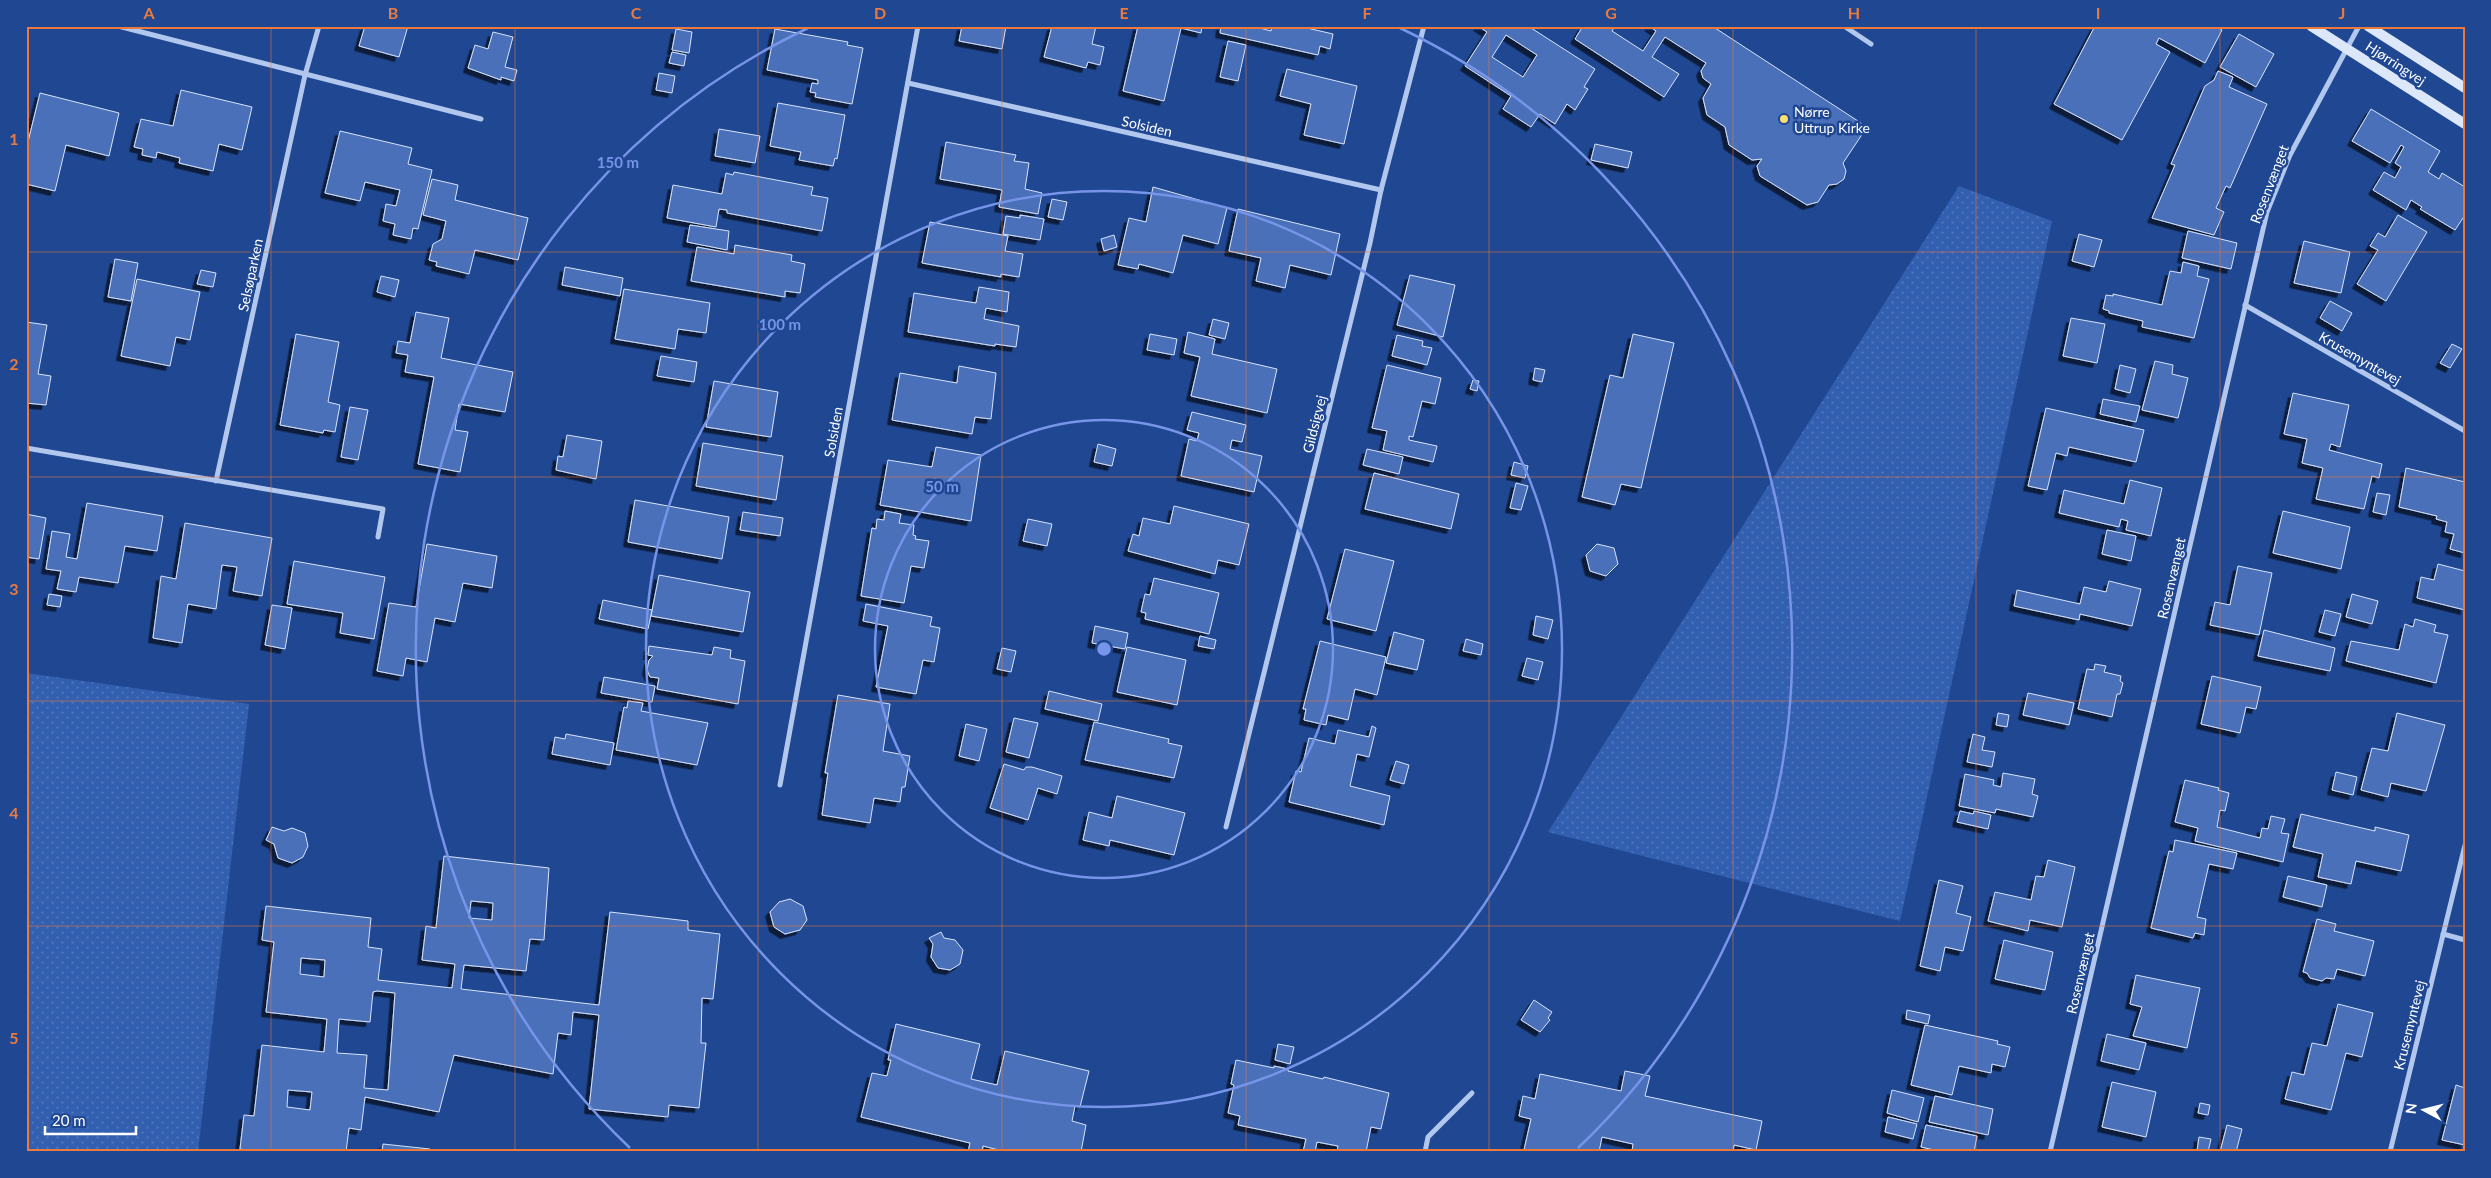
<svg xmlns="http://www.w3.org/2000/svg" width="2491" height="1178" viewBox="0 0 2491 1178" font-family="Lato,sans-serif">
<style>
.green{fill:url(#green-dots)}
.building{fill:#4870b9;stroke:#d7e3fa;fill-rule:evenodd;filter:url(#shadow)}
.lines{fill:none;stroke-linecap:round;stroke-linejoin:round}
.street{stroke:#b1c7ee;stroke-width:5}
.secondary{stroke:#dde7fa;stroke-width:10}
.grid{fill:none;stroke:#ed7a3d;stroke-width:1;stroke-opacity:0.55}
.ring{fill:none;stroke:#7795e8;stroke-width:2.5}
.poi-dot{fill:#fbe071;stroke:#1f4792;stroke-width:2}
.labels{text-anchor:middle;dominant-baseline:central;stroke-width:5;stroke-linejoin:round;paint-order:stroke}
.street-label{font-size:14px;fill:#fff;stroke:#1f4792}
.poi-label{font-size:14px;fill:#fff;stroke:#1f4792;text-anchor:start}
.centre{fill:#7795e8;stroke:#1f4792;stroke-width:2.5}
.ring-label{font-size:15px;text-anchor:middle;font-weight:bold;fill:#7795e8;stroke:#1f4792;stroke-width:5;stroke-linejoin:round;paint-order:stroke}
.neatline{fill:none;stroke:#ed7a3d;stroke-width:2}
.grid-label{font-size:16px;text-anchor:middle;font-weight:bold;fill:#ed7a3d}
</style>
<defs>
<pattern id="green-dots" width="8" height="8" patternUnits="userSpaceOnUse" patternTransform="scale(1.25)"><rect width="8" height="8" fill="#335fb0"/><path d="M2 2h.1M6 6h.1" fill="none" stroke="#5277bc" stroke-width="1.8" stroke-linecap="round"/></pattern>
<filter id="shadow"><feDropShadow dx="-4.5" dy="4.5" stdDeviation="0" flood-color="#0009"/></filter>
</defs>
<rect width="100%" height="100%" fill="#1f4792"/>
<g class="green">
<polygon points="1959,186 2052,221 1900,921 1548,832"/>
<polygon points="26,673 249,704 198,1152 26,1152"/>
</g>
<g class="building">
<polygon points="365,26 408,26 399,57 359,46"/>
<polygon points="962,26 1006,26 1002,49 959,41"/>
<polygon points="1052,26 1096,26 1092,44 1104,47 1100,65 1088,62 1086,68 1044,57"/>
<polygon points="1138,26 1202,26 1201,33 1181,28 1164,101 1123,91"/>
<polygon points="1221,26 1252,26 1271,31 1272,26 1308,26 1307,28 1333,34 1330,49 1320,46 1318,55 1220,33"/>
<path d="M1478,26H1528L1595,69L1584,87L1588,89L1575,110L1567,104L1555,124L1540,114L1531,127L1503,109L1511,96L1465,66L1487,32ZM1506,35L1537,55L1523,77L1492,57Z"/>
<polygon points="1583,26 1615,26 1612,31 1643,51 1656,31 1649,26 1712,26 1861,123 1863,133 1843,163 1846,171 1844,179 1837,184 1829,185 1818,202 1807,205 1760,176 1757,166 1762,159 1752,160 1729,145 1725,127 1707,115 1703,98 1711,84 1703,78 1701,71 1706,63 1665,37 1652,57 1679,74 1664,97 1575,39"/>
<polygon points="2095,26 2216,26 2222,30 2205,63 2159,38 2156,44 2170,52 2122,140 2054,104"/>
<polygon points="676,29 692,32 689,53 672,50"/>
<polygon points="775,29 848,42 847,45 863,48 852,104 815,97 816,93 810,92 812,83 818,84 818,80 767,70"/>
<polygon points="493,32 513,37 505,67 517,70 514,81 501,77 501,80 468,68 475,45 488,49"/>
<polygon points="2239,34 2274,54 2256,87 2220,67"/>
<polygon points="1228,41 1246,45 1238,81 1220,77"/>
<polygon points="672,52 686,55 684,66 669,63"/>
<polygon points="1287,69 1357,86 1344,144 1304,135 1311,104 1280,96"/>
<polygon points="2218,71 2233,77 2229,87 2267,104 2230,188 2226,186 2216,208 2224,212 2214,235 2152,218 2175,165 2171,164 2205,86 2214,80"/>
<polygon points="659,73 675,76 672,93 656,90"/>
<polygon points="181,90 252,107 242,150 219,144 213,171 179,163 180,158 157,152 156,158 142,155 143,149 134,147 141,119 173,126"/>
<polygon points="40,93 119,113 109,156 66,145 55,191 26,184 26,150"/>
<polygon points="778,103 845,115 837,159 835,158 833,166 799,160 801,152 770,146"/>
<polygon points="2371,109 2440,151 2428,172 2439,179 2442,173 2465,187 2465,215 2455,230 2420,209 2422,207 2411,200 2406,210 2373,190 2384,172 2395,178 2401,167 2395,163 2404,147 2401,145 2390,163 2352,141"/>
<polygon points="719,129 760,136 755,163 715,156"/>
<polygon points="340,131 412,148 408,164 432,170 418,229 413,228 411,239 393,235 395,224 383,221 386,204 396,206 400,190 365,182 360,201 325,193"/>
<polygon points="946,142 1016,155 1014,161 1029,163 1025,189 1042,193 1038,214 999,207 1002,190 940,179"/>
<polygon points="1595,144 1632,152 1628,168 1591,160"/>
<polygon points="734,172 813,187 811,195 828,198 822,231 727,213 727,210 719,209 716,227 667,218 673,185 722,194 726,173 733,175"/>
<polygon points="432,179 458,185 455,200 528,218 518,260 475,250 469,274 436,266 437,262 429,260 433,244 442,239 446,221 423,215"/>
<polygon points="1153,187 1227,208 1218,244 1183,235 1173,273 1139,264 1138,269 1118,265 1129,218 1146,222"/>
<polygon points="1052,199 1067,202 1063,220 1048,217"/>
<polygon points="1238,209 1340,234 1331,275 1290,265 1285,288 1256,281 1261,258 1229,251"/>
<polygon points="1020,215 1044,219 1040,240 1003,234 1006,216 1020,218"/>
<polygon points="2398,215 2427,232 2386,301 2357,284 2378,250 2370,246 2378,233 2385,237"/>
<polygon points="930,222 1008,236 1005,251 1023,254 1019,277 1001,274 1001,277 922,263"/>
<polygon points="690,225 729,231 727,250 687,242"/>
<polygon points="2188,231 2237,243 2231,269 2182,258"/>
<polygon points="2079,234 2102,240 2094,267 2072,261"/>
<polygon points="1114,235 1117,247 1104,251 1101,239"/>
<polygon points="2304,241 2350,252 2341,293 2294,283"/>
<polygon points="735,245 792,255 791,261 805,264 800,293 785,291 785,297 691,281 697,247 734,254"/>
<polygon points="115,259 138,263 131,301 108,297"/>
<polygon points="2183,262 2199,266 2197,276 2209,279 2194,338 2142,327 2143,321 2109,313 2109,311 2103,309 2106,295 2113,296 2113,294 2162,305 2170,271 2181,273"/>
<polygon points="565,267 623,278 620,296 562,285"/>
<polygon points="201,270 216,273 213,287 197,284"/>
<polygon points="1410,275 1455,285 1443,337 1397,325"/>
<polygon points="381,276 399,280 395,297 377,292"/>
<polygon points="137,279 200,292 190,340 176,337 170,366 121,356"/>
<polygon points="979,287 1009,292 1007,312 986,308 984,319 1019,326 1016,347 995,344 995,346 908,332 914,293 976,303"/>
<polygon points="624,289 710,303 706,333 678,329 675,349 615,339"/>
<polygon points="2330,301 2352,313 2342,331 2320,318"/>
<polygon points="416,312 449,318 441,358 513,372 505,412 459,404 455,430 468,432 460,472 418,464 434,377 405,372 408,355 396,353 398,341 410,343"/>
<polygon points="2071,318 2105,324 2097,363 2063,356"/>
<polygon points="1213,319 1229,323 1225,339 1209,335"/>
<polygon points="26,322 47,325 38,374 51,376 46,405 26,403"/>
<polygon points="1188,332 1215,339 1212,354 1277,369 1267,413 1191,396 1200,357 1184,353"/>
<polygon points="296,334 339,342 328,402 340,405 335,432 324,430 323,433 280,425"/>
<polygon points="1150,334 1177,339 1174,355 1147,350"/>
<polygon points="1633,334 1674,343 1641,488 1621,484 1615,505 1582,497 1610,375 1623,378"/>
<polygon points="1397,335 1423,341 1422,346 1432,348 1427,365 1392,356"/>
<polygon points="2452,344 2462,349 2450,368 2440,363"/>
<polygon points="661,356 697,362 694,382 657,376"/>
<polygon points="2155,361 2173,365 2172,374 2188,378 2178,418 2142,410"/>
<polygon points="1387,365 1441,378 1435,404 1422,401 1413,437 1409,436 1409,440 1437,446 1433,462 1383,450 1387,431 1372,428"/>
<polygon points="2120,365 2136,369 2130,393 2115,389"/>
<polygon points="959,366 996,373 991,419 975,417 972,434 892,420 900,373 957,383"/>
<polygon points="1535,368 1545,370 1542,382 1533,380"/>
<polygon points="1473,380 1479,381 1477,391 1470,389"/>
<polygon points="714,381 778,392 771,437 706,427"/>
<polygon points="2293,393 2349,405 2340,447 2331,444 2329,450 2382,464 2379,478 2372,476 2364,509 2316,499 2323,468 2302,463 2307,439 2284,434"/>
<polygon points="2103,399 2140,406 2136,422 2100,414"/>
<polygon points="350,407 368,410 358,460 341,457"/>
<polygon points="2046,408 2144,430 2136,462 2069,447 2067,456 2056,453 2047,490 2028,486"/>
<polygon points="1192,412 1246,425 1242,442 1232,440 1230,449 1262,456 1254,492 1181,476 1189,439 1197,441 1199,433 1187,430"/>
<polygon points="567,435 602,441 596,479 556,470 558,456 563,457"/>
<polygon points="703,443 783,456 776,500 696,486"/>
<polygon points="1098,444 1116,449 1112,466 1094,462"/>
<polygon points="936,447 981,455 971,521 880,505 888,460 932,467"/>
<polygon points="1367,449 1403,457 1399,474 1363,465"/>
<polygon points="1514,462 1528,466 1525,478 1511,475"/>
<polygon points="2406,468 2465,482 2465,553 2450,549 2454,534 2445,532 2447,522 2436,519 2437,516 2399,507"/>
<polygon points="1374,473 1459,494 1451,529 1365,509"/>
<polygon points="2130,480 2162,488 2151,536 2126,530 2128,521 2121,519 2119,527 2059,513 2064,490 2124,504"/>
<polygon points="1516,483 1528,486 1521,510 1510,508"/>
<polygon points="2377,493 2390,495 2386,515 2373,512"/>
<polygon points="635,500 729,517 722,559 628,542"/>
<polygon points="87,503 163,516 157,551 125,546 118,583 79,577 76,592 57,589 61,571 46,569 52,531 70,534 66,557 77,559"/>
<polygon points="1174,506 1249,524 1239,565 1218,560 1215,574 1128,551 1133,534 1139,536 1143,518 1170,524"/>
<polygon points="885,511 901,514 899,523 914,525 913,535 916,536 915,539 929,541 924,568 911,566 904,603 861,596 872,528 876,529 877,519 884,520"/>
<polygon points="2283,511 2350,527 2341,569 2273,553"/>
<polygon points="743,512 783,518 780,536 740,530"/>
<polygon points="26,514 46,518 39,559 26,557"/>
<polygon points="1028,519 1052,524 1047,546 1023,541"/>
<polygon points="185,523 272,538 262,596 233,591 237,567 222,565 216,609 188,604 182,643 153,638 161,576 176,579"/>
<polygon points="2107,530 2136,536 2131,561 2102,554"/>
<polygon points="427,544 497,556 492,588 463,583 455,622 435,618 427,662 406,658 403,676 377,671 389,603 416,607"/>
<polygon points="1597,544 1614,548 1618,564 1606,576 1590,571 1586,555"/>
<polygon points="1345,549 1394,561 1376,631 1327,619"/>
<polygon points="294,561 385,577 374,639 340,633 343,613 287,604"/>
<polygon points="2438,564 2465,571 2465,610 2417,598 2421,577 2434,580"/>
<polygon points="2238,566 2272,573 2259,635 2210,625 2215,602 2230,605"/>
<polygon points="659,575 750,592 743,632 651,616"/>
<polygon points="1154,578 1219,593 1209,634 1145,619 1146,613 1141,612 1145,594 1150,595"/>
<polygon points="2109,581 2141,589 2132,626 2080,614 2079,620 2014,606 2017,590 2080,604 2084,587 2106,592"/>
<polygon points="49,594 62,596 60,607 47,605"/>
<polygon points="2352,594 2378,601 2372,624 2346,617"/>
<polygon points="603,600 652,610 648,629 599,619"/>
<polygon points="866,604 932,617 930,626 940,628 934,662 923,660 916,694 876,687 888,626 863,621"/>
<polygon points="272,605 292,608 285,649 265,645"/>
<polygon points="2325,610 2341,614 2335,636 2319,632"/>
<polygon points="1536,616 1553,620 1548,639 1533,635"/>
<polygon points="2415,619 2436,625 2434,632 2448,635 2436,683 2346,661 2351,641 2399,650 2405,624 2413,627"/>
<polygon points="1095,626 1128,633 1125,649 1092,643"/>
<polygon points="2264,630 2335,648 2330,671 2258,656"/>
<polygon points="1394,632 1424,640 1417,670 1386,663"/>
<polygon points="1200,636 1216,640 1214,649 1198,646"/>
<polygon points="1466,639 1483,644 1481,655 1463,651"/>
<polygon points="1320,641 1386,657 1377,695 1355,689 1348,720 1328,715 1326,725 1304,720 1306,709 1303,709"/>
<polygon points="649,646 712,655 714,647 731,650 730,658 745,661 738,704 657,689 659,678 650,677 647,670 649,660 653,656 648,655"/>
<polygon points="1127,647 1186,660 1177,705 1117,692"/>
<polygon points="1002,648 1016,651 1011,672 997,669"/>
<polygon points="1527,658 1543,662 1538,680 1522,676"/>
<polygon points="2095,664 2106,666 2104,672 2121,676 2120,681 2123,683 2120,694 2117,694 2112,717 2078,709 2087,669 2094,670"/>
<polygon points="2212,676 2261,687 2256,709 2246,707 2240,733 2201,724"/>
<polygon points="604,677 655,686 652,702 601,693"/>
<polygon points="1049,691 1102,704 1098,721 1045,709"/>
<polygon points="2028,693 2074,703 2069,725 2023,715"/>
<polygon points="838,695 890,704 883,751 910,756 905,787 902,787 900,802 874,798 870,823 822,815 828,773 825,773"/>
<polygon points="628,701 643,703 641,711 708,723 697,765 616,750 624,707 627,708"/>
<polygon points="1998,713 2009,715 2007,727 1996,725"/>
<polygon points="2397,713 2445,725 2426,791 2391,783 2388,797 2361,790 2372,748 2388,751"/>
<polygon points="1014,718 1038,723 1029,758 1006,752"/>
<polygon points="1094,722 1169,739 1168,743 1182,746 1174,778 1085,760"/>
<polygon points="966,724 987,729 979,761 959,756"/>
<polygon points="1372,726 1376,728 1369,757 1357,754 1350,786 1390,796 1384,825 1289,802 1296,771 1301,772 1309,738 1335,744 1338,730 1369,737"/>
<polygon points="566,734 614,743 610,765 552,754 555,737 565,739"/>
<polygon points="1973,734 1985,737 1982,750 1995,752 1992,767 1967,762"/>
<polygon points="1396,761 1409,765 1404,784 1390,780"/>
<polygon points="1004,764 1024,770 1026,767 1032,767 1062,776 1057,794 1038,788 1028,820 990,808"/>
<polygon points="2336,772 2357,777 2353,795 2332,790"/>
<polygon points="2003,773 2035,779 2032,794 2038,796 2033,817 1996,809 1995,813 1959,806 1965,774 1994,780 1993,785 2001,787"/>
<polygon points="2185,780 2219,788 2218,790 2229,793 2225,811 2220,810 2217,827 2260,838 2262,828 2268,829 2271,816 2285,819 2281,833 2289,834 2283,862 2195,841 2198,828 2175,822"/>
<polygon points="1117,796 1185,813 1174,855 1110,840 1109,846 1083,840 1089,812 1112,818"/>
<polygon points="1960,811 1973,814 1974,811 1991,815 1988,829 1957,822"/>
<polygon points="2301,814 2375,831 2375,827 2409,835 2401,871 2356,861 2351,884 2318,877 2323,854 2293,847"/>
<polygon points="272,827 284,831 292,828 305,833 308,846 303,857 292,863 278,858 274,844 266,840"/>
<polygon points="2175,840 2237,853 2233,869 2209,864 2197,917 2206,919 2204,935 2195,933 2193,938 2151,928 2169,851 2173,852"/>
<path d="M444,856L549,868L544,940L530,939L526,971L464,965L461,989L599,1005L610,912L688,921V930L720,934L713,999L702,998L701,1043H706L699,1108L669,1105L668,1117L589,1109L599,1015L573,1012L571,1035L558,1033L553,1074L454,1055L439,1112L365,1097L361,1130L349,1128L346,1152H263L240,1149L244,1115L254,1116L262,1045L324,1052L327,1019L266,1012L274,942L262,940L266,906L371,918L368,947L382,949L378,980L452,988L455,964L422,960L426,926L436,928ZM471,901L493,903L492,920L469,918ZM301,958L325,960L324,977L300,974ZM377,991L395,993L388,1090L364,1088L367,1055L337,1053L339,1019L370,1022L373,992ZM288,1090L312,1092L310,1110L287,1107Z"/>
<polygon points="2048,860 2075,867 2062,927 2030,920 2028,931 1988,921 1995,892 2031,900 2036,876 2044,877"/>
<polygon points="2288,876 2327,885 2322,907 2283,897"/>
<polygon points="1939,880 1963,886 1956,913 1971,917 1963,951 1945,947 1940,971 1920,966"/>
<polygon points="790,899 803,906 807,920 800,930 785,934 774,927 770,912 779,902"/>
<polygon points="2317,919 2336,924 2334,931 2374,941 2365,976 2337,969 2334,979 2326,978 2322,981 2310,978 2307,973 2303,972"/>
<polygon points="941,932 944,938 955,940 963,950 960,964 950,970 938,968 931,957 933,944 929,938"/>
<polygon points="2004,940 2053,952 2045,990 1995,979"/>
<polygon points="2136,975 2200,988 2187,1048 2133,1036 2142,1007 2130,1004"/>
<polygon points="1534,1000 1552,1012 1548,1018 1550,1020 1540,1032 1521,1020"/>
<polygon points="2338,1004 2373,1013 2362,1057 2346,1053 2331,1110 2285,1099 2292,1072 2304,1075 2312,1043 2327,1046"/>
<polygon points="1907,1010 1930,1015 1928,1024 1906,1019"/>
<polygon points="896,1024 980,1044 971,1079 997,1085 1005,1051 1089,1071 1080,1107 1075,1106 1072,1121 1086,1125 1081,1152 1007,1152 983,1146 982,1152 968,1152 970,1143 861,1117 872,1073 887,1076 891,1060 888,1060"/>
<polygon points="1925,1025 1998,1041 1997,1044 2010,1047 2005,1067 1992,1064 1991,1073 1959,1066 1952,1095 1911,1085"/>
<polygon points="2107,1034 2146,1043 2139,1070 2101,1061"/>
<polygon points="1278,1044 1294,1047 1290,1064 1275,1060"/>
<polygon points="1236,1060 1274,1068 1274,1066 1288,1069 1288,1071 1323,1079 1324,1077 1389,1093 1381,1129 1371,1127 1366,1152 1337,1152 1338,1146 1317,1142 1315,1152 1303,1152 1306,1139 1238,1125 1240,1116 1228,1113 1234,1085 1231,1084"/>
<polygon points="1625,1071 1650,1076 1645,1096 1762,1121 1756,1150 1734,1145 1733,1152 1632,1152 1633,1144 1602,1137 1599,1152 1524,1150 1531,1119 1519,1116 1523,1096 1535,1099 1540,1074 1621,1091"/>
<polygon points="2112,1082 2156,1092 2146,1137 2102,1127"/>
<polygon points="2456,1085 2465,1088 2465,1145 2442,1140"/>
<polygon points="1892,1090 1924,1098 1918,1122 1887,1113"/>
<polygon points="1935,1096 1993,1109 1988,1135 1929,1122"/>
<polygon points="2200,1103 2210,1105 2208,1115 2198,1113"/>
<polygon points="1888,1117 1917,1124 1913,1139 1885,1132"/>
<polygon points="1926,1125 1977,1136 1974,1152 1943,1152 1921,1147"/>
<polygon points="2227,1125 2242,1129 2236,1152 2220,1152"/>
<polygon points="2199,1137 2211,1139 2208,1152 2197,1151"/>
<polygon points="383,1144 430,1149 430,1152 382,1152"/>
</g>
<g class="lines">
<g class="street">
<polyline points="118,26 481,119"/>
<polyline points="1844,26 1871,44"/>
<polyline points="908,83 1381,190"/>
<polyline points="2245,305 2465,431"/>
<polyline points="26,448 383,509 378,537"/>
<polyline points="216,481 305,75 319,26"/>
<polyline points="780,785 918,26"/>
<polyline points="1226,827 1370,243 1381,190 1424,26"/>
<polyline points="2443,934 2465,940"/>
<polyline points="1425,1152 1428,1137 1472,1093"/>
<polyline points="2050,1152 2267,212 2290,155 2359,26"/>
<polyline points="2390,1152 2465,845"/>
</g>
<g class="secondary">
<polyline points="2311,26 2465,124"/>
<polyline points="2368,26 2465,88"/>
</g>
</g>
<path class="grid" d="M271,26V1152M515,26V1152M758,26V1152M1002,26V1152M1246,26V1152M1489,26V1152M1733,26V1152M1976,26V1152M2220,26V1152M26,252H2465M26,477H2465M26,701H2465M26,926H2465"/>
<g class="ring">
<circle cx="1104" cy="649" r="229"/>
<circle cx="1104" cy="649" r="458"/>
<path d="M630 1148A688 688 0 0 1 808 28M1400 28A688 688 0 0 1 1578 1148"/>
</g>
<circle class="poi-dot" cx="1784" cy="119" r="5"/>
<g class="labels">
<g class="street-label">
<text transform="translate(2396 63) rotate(33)">Hjørringvej</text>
<text transform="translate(1147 126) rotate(13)">Solsiden</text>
<text transform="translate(2269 184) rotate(-69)">Rosenvænget</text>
<text transform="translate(250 275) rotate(-78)">Selsøparken</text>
<text transform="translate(2360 358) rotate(30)">Krusemyntevej</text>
<text transform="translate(1314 424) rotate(-76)">Gildsigvej</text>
<text transform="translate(833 432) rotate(-80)">Solsiden</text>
<text transform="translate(2171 578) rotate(-77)">Rosenvænget</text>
<text transform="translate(2080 973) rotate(-77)">Rosenvænget</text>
<text transform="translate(2409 1025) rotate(-76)">Krusemyntevej</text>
</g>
<g class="poi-label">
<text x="1794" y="111">Nørre<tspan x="1794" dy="16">Uttrup Kirke</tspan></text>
</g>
</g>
<circle cx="1104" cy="649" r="8" class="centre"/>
<g class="ring-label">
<text x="618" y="168">150 m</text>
<text x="780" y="330">100 m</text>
<text x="942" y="492">50 m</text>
</g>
<rect width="2491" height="1178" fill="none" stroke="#1f4792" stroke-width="55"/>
<g transform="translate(2424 1110) rotate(277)" stroke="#1f4792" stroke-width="4" paint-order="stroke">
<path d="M0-4L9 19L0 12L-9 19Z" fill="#ffffff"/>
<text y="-8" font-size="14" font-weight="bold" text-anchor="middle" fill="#ffffff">N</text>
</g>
<path d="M45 1126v8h91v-8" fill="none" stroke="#ffffff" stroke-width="2.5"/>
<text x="52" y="1126" font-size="15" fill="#ffffff" stroke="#1f4792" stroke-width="4" paint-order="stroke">20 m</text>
<rect x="28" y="28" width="2436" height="1122" class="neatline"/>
<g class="grid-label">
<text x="149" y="19">A</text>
<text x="393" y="19">B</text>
<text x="636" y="19">C</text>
<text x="880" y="19">D</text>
<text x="1124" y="19">E</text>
<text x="1367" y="19">F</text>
<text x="1611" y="19">G</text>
<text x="1854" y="19">H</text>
<text x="2098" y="19">I</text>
<text x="2342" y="19">J</text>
<text x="14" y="145">1</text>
<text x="14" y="370">2</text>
<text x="14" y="595">3</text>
<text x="14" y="819">4</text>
<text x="14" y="1044">5</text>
</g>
</svg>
